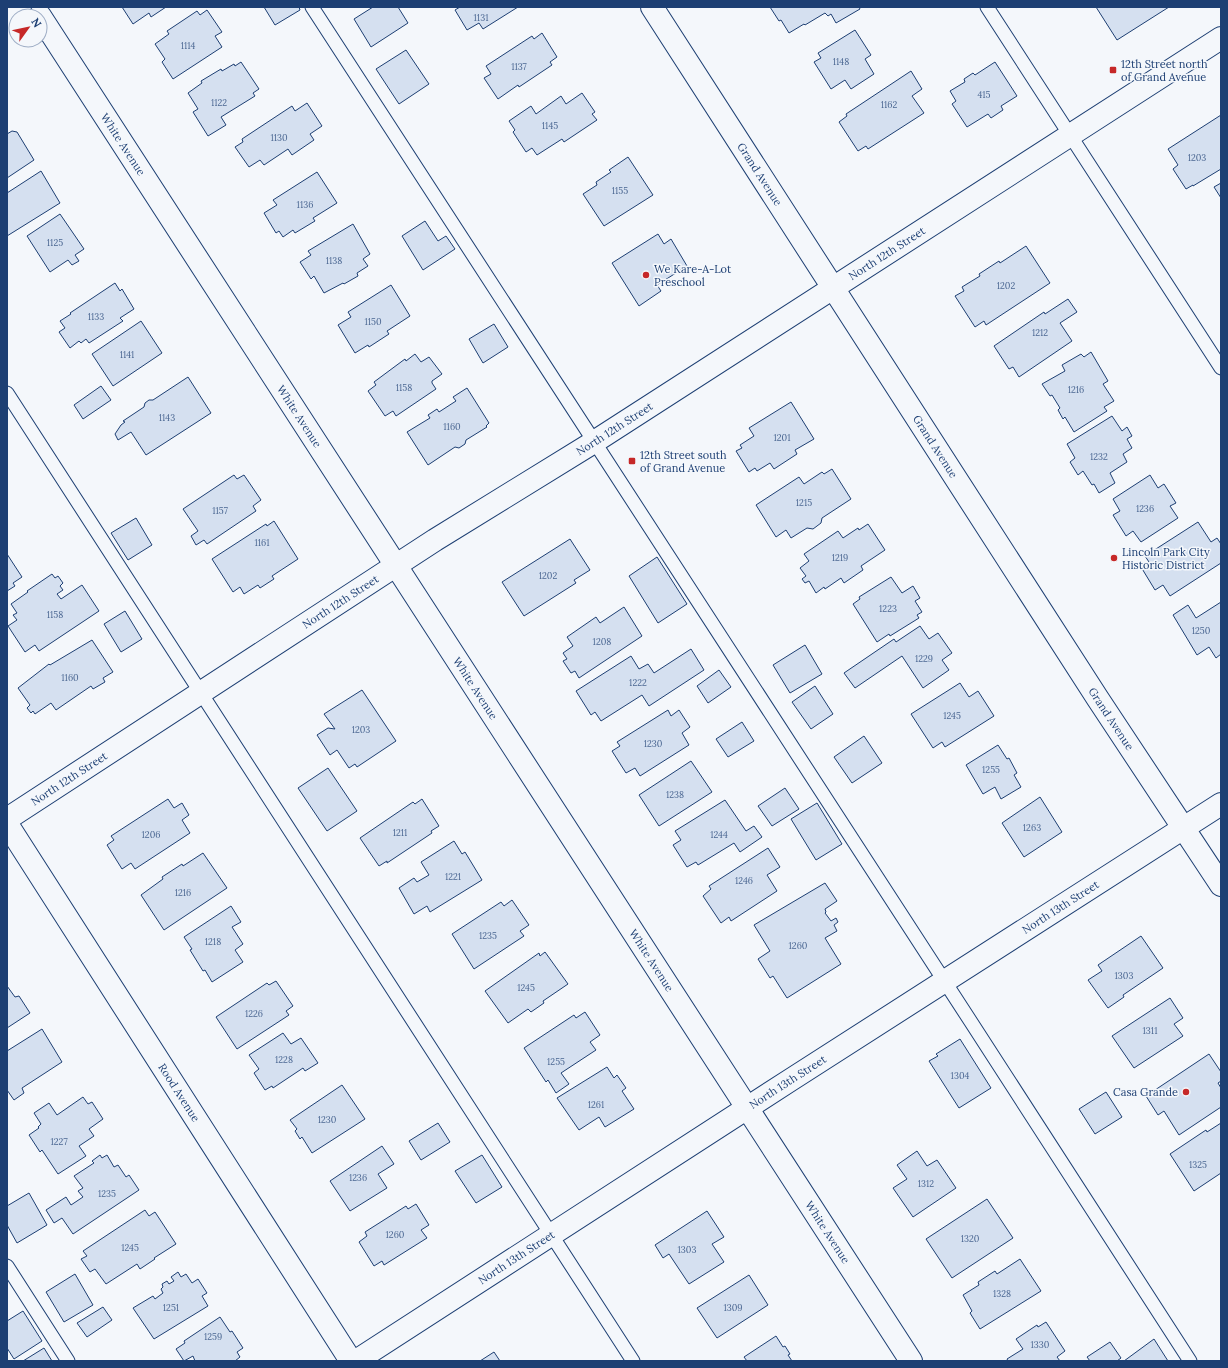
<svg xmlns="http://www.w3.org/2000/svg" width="1228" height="1368" viewBox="0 0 1228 1368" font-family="Lora,serif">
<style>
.building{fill:#d5e0f0;stroke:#1d3f73}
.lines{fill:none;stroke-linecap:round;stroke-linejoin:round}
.lane-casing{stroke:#1d3f73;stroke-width:15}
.street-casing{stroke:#1d3f73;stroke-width:24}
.secondary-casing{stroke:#1d3f73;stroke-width:24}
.lane{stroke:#f4f7fb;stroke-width:13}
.street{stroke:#f4f7fb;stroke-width:22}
.secondary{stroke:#f4f7fb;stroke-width:22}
.poi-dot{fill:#c62828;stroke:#f4f7fb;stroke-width:1.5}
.labels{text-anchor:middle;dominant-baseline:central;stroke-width:3;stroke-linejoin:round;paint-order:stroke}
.number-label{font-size:9px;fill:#4b6792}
.poi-label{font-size:11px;fill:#1d3f73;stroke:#f4f7fb;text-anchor:start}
.street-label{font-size:11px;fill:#1d3f73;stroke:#f4f7fb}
</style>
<rect width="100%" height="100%" fill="#f4f7fb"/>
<g class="building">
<polygon points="122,7 166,7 151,17 149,13 133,24"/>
<polygon points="264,7 299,7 300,10 275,25"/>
<polygon points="373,7 398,7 408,23 371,47 354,19"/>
<polygon points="460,7 518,7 483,29 479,23 467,30 455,10"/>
<polygon points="770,7 859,7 860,9 836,23 831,14 828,16 825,13 805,25 804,24 789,33 781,20 779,21"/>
<polygon points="1096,7 1169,7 1117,40"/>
<polygon points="207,10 222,32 215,36 222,47 173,79 162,62 165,59 155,44 169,34 167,31 197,11 200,15"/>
<polygon points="855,30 871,55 865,59 874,74 851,89 845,80 831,89 814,62 821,58 818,53"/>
<polygon points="542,33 557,57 550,62 552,65 519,87 518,85 498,99 484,78 491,74 486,66 532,36 534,39"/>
<polygon points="406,50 429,84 399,104 376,69"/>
<polygon points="241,62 259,89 253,93 255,96 221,117 226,125 208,136 193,112 198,109 188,93 202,83 201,81 221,69 222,71 234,64 235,66"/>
<polygon points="995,62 1017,96 1001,106 1003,110 991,118 988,114 967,127 952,104 956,101 950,91 965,82 964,79 973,73 975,75"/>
<polygon points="911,71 922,89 912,96 924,113 868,149 866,146 858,151 839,122 847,116 846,114"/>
<polygon points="582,93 595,112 592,114 597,120 564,142 562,139 537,155 532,148 526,152 513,132 515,130 509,121 531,106 536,114 561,96 566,104"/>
<polygon points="307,103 322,126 310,134 314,140 292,155 288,149 264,165 260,160 249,167 235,147 243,142 242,139 292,106 295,111"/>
<polygon points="1221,115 1221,169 1193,186 1193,185 1186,189 1173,169 1178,165 1168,149"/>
<polygon points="12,131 17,132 34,160 7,178 7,134"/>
<polygon points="628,157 653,195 604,226 583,194 597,185 596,182 611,172 609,170"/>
<polygon points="41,171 60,203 7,236 7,193"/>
<polygon points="317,172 337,203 313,218 315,221 295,233 293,230 283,237 279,231 276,233 264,213 277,205 273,200"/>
<polygon points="1221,183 1221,198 1214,187"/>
<polygon points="60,214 84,249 75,255 79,261 72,265 68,260 50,272 27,236"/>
<polygon points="425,221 438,241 446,236 455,249 423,270 402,236"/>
<polygon points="353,224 370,254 363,259 368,266 357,273 358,276 344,284 343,283 324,293 314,276 311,279 300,262 311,255 308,251"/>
<polygon points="658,234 664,244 671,239 687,266 657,285 661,291 639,306 612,263"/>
<polygon points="1026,246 1050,283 986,325 984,321 975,327 955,296 964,291 962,287 980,276 979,274 999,261 1000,263"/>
<polygon points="115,283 120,291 122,289 134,309 120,318 123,321 89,343 86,339 81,343 79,341 70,348 59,332 65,328 60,321 71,314 70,313"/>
<polygon points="391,285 410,316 387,331 389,334 369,347 368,345 355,353 338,325 351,317 348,312"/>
<polygon points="1068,299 1077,312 1060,323 1072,341 1019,377 1013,367 1009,369 994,346 1044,312 1045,314"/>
<polygon points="141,321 162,353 113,386 92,354"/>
<polygon points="494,324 508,347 483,363 469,339"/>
<polygon points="1091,352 1108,381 1103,384 1114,401 1104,407 1107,411 1074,432 1065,417 1063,419 1058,410 1060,408 1052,395 1050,396 1042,384 1065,371 1062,365 1081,354 1084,357"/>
<polygon points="415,354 421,362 429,357 442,374 432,381 432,383 436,389 396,416 393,411 385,416 368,391 376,385 374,382 405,359 406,361"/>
<polygon points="188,377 211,413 146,455 131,432 118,440 115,434 121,425 125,422 123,421 144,407 145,403 149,400 153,400"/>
<polygon points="101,386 111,400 83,419 74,405"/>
<polygon points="467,388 489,423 486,426 487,427 466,440 465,444 459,448 455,447 428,465 407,432 430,418 428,415 437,409 439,412 456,401 453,397"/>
<polygon points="791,402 814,439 795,450 797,454 774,469 770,463 757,471 755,468 749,472 736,451 742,448 740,445 754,436 749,428"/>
<polygon points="1112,416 1122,431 1127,427 1132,436 1127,439 1132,448 1123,454 1127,462 1110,473 1115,483 1099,493 1094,484 1092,485 1083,471 1078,475 1070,462 1075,458 1067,444"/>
<polygon points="832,469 851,499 822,518 821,523 813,529 807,528 791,538 786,530 776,537 756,505 799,477 804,484 822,472 824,474"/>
<polygon points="234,475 237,479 244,475 261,500 253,506 256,511 207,544 204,540 196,545 191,536 198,531 183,509"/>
<polygon points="1150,475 1158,488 1164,484 1176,503 1170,506 1178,518 1141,542 1133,531 1126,536 1113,515 1120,511 1113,499"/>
<polygon points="136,518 152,545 128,560 111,533"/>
<polygon points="274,521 298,559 272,576 274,579 260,588 258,585 244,594 240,587 233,592 212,559 266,524 267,526"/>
<polygon points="1198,522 1211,542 1217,538 1221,544 1221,563 1170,596 1163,585 1155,590 1141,567 1149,562 1145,556"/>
<polygon points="868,524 885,550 861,566 863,570 844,583 841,578 825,589 824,587 816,593 809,581 805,583 802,579 806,576 800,568 809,561 804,554 838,531 843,538 858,528 859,530"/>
<polygon points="570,539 590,570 574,580 576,583 524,616 502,582"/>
<polygon points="7,554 22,577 13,583 15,586 7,591"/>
<polygon points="657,557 687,604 658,623 629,576"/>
<polygon points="52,574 55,578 58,576 63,583 60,586 63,590 57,594 61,599 82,585 99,611 39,651 35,645 25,652 8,626 17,620 13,615 17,613 11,604 28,592 27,591"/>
<polygon points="891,577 902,593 913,586 920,598 915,601 922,612 917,615 919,618 890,636 889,634 877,642 853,604 860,599 859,597"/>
<polygon points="1221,602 1221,654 1216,658 1209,647 1197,655 1173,615 1188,605 1196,618"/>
<polygon points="624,607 642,636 579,678 575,671 571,673 563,661 567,659 563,653 573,646 567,637 596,617 600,623"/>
<polygon points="125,611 142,639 121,652 104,624"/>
<polygon points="920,626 929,639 938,633 952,653 942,660 949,670 923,688 902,656 855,688 844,673 894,639 896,642"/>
<polygon points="92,640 113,672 103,678 105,682 93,689 91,686 56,710 51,703 35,714 33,711 31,713 27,708 30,705 18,688 49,664 50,665"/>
<polygon points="805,645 822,674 790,693 773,665"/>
<polygon points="691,649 704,670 649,706 642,695 601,721 595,712 591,715 576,691 631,656 639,669 648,664 654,673"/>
<polygon points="719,670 731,687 708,703 697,686"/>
<polygon points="960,683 969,697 978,691 994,716 945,747 942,742 933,748 911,714"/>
<polygon points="815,686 833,714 811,729 792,702"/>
<polygon points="362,690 396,741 357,767 355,764 349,768 337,750 330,755 317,735 328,728 335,729 324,714"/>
<polygon points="668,710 671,716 679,710 690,727 682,733 689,745 640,776 635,768 626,773 612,751 620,746 617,742"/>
<polygon points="742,722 754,741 728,757 716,739"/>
<polygon points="864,736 882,763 852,783 834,757"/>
<polygon points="998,745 1007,759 1009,758 1017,773 1014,775 1021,787 1001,799 995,787 983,794 966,765"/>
<polygon points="691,761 712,792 659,826 639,795"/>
<polygon points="328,768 357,811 327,831 298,788"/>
<polygon points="785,788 799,809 772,826 758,806"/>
<polygon points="1040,797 1062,832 1024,857 1002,823"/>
<polygon points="168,799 174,808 182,803 189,815 182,820 190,833 135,869 131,863 122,869 107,845 114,840 111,836"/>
<polygon points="422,799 439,826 431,831 432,833 387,863 387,861 379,866 360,838 413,802 415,804"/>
<polygon points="725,800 746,831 754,826 762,837 740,852 734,843 698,865 696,862 687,867 673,845 681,840 675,831"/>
<polygon points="817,803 842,844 816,860 791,819"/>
<polygon points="454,841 462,854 465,852 482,880 430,912 427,906 414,914 399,888 414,878 417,882 429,875 421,862"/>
<polygon points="768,848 780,867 767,875 777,891 731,921 729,917 721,923 703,896 711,889 709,886"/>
<polygon points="203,853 227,888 164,930 141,895 163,879 162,877 182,864 183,866"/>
<polygon points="825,883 837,901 825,909 826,912 825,913 831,921 836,918 838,922 834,925 837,931 825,938 841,964 787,998 773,976 770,978 758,959 770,951 754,925"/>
<polygon points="512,900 529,925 520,931 524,936 474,969 452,934 501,902 504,906"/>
<polygon points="231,906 241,922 232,927 243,944 235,950 243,962 212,982 205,970 203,971 190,950 192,949 184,937"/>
<polygon points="1141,936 1163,968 1123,995 1124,997 1108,1008 1088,980 1102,971 1098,965"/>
<polygon points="545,952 568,984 543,1001 544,1003 531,1012 528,1009 508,1023 485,991 539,953 540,956"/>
<polygon points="276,981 293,1006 286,1011 289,1015 237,1049 216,1017 267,983 269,985"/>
<polygon points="7,986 15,997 19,996 30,1013 7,1028"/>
<polygon points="1170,998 1183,1018 1174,1024 1183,1036 1134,1068 1112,1036"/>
<polygon points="585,1012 600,1035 590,1042 596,1050 561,1073 569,1084 556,1093 548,1080 546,1082 524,1048 574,1015 576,1018"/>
<polygon points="42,1029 62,1062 22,1088 24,1093 14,1100 7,1090 7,1051"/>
<polygon points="283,1033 291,1044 301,1038 318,1063 305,1071 303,1068 273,1088 272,1086 265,1090 254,1073 259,1069 249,1055"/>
<polygon points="960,1039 991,1088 959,1108 929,1061 938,1056 936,1054"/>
<polygon points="1209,1054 1221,1072 1221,1081 1218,1083 1221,1088 1221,1107 1179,1135 1164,1111 1158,1115 1146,1096"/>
<polygon points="607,1067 614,1078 617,1075 626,1088 622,1091 634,1109 605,1127 599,1117 579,1130 557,1098"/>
<polygon points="342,1085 365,1119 312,1153 302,1137 300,1139 295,1131 297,1129 290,1120"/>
<polygon points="1106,1092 1122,1117 1095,1134 1079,1109"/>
<polygon points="83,1097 88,1104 92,1102 103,1119 89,1129 94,1136 79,1146 86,1156 58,1174 42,1150 40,1152 29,1135 39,1128 38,1127 41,1124 34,1113 49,1103 57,1115"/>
<polygon points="438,1123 450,1142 421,1160 409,1141"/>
<polygon points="1221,1123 1221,1173 1194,1191 1170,1154 1206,1130 1207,1132"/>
<polygon points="382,1146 394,1164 378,1174 387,1188 350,1211 330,1181"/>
<polygon points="917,1151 927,1166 937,1160 956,1188 913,1217 893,1188 907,1179 897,1165"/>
<polygon points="100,1155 102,1158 107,1155 114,1167 118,1165 126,1177 129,1175 139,1190 73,1234 62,1218 54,1223 46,1210 66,1197 71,1205 83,1197 78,1191 83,1188 74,1176 94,1163 92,1161"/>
<polygon points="482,1155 502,1187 476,1203 455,1171"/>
<polygon points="29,1193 47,1225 17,1243 7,1225 7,1206"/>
<polygon points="987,1199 1013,1238 952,1278 926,1239"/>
<polygon points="416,1204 429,1225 421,1230 427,1238 384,1265 382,1261 374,1266 359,1242 367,1236 365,1232 406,1206 408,1209"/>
<polygon points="145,1210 149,1216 155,1212 176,1244 154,1258 155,1259 140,1269 137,1264 106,1284 95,1269 90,1272 81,1259 87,1256 83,1251"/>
<polygon points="707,1211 724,1237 712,1244 724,1262 689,1284 669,1254 663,1258 655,1245"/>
<polygon points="1020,1259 1041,1291 980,1329 970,1313 972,1311 963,1295 979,1285 978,1282 995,1271 997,1274"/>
<polygon points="178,1272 181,1277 186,1274 192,1283 198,1279 207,1293 202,1296 208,1306 154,1339 133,1308 153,1296 155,1299 163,1293 161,1289 163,1287 162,1284 167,1281 169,1284 174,1281 171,1277"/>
<polygon points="75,1274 93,1305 64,1322 46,1292"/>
<polygon points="749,1275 768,1305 717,1338 697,1308"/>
<polygon points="103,1307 112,1320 87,1337 77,1323"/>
<polygon points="23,1311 42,1341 14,1359 7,1348 7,1321"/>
<polygon points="220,1317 230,1332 232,1331 243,1348 237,1352 240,1357 235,1361 195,1361 193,1356 184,1361 176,1349 185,1343 184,1341"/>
<polygon points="1046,1322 1065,1351 1057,1357 1060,1361 1008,1361 1007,1359 1023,1349 1016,1339 1037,1325 1038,1327"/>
<polygon points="776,1336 783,1347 785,1346 790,1354 788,1355 792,1361 747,1361 744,1357"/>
<polygon points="1154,1339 1168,1361 1124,1361"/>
<polygon points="1110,1342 1121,1358 1117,1361 1090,1361 1087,1357"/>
<polygon points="44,1348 52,1361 23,1361"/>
<polygon points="494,1352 500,1361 480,1361"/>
</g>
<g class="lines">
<defs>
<g id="lane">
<polyline points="312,7 971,1022 1190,1361"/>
<polyline points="987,7 1221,368"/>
<polyline points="7,393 633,1361"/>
<polyline points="7,1266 68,1361"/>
</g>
<g id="street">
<path id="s1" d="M40,16L911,1361"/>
<path id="s2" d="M7,824L351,1361"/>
<path id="s3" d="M356,1361L792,1079L1221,804"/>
</g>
<g id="secondary">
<path id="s4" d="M652,7L1098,699L1221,885"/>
<path id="s5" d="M7,819L435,540L594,442L1221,38"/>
</g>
</defs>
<use href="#lane" class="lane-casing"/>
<use href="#street" class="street-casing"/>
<use href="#secondary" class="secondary-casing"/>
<use href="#lane" class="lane"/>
<use href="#street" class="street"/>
<use href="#secondary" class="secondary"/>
</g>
<g class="poi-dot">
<rect x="1109" y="66" width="8" height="8" rx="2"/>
<circle cx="646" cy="275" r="4"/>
<rect x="628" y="457" width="8" height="8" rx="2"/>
<circle cx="1114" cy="558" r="4"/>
<circle cx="1186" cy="1092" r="4"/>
</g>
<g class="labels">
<g class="number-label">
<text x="481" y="17">1131</text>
<text x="188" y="45">1114</text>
<text x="841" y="61">1148</text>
<text x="519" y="66">1137</text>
<text x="984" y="94">415</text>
<text x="219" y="102">1122</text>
<text x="889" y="104">1162</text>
<text x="550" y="125">1145</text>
<text x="279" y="137">1130</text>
<text x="1197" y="157">1203</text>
<text x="620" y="190">1155</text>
<text x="305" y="204">1136</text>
<text x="55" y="242">1125</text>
<text x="334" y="260">1138</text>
<text x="1006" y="285">1202</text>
<text x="96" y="316">1133</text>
<text x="373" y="321">1150</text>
<text x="1040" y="332">1212</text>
<text x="127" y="354">1141</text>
<text x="404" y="387">1158</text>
<text x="1076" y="389">1216</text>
<text x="167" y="417">1143</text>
<text x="452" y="426">1160</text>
<text x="782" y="437">1201</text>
<text x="1099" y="456">1232</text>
<text x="804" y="502">1215</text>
<text x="1145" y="508">1236</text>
<text x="220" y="510">1157</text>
<text x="262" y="542">1161</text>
<text x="840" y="557">1219</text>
<text x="548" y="575">1202</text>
<text x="888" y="608">1223</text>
<text x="55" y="614">1158</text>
<text x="1201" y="630">1250</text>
<text x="602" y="641">1208</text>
<text x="924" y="658">1229</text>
<text x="70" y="677">1160</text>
<text x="638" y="682">1222</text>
<text x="952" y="715">1245</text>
<text x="361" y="729">1203</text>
<text x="653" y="743">1230</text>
<text x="991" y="769">1255</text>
<text x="675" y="794">1238</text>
<text x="1032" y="827">1263</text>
<text x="400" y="832">1211</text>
<text x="151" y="834">1206</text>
<text x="719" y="834">1244</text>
<text x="453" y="876">1221</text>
<text x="744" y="880">1246</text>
<text x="183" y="892">1216</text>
<text x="488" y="935">1235</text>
<text x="213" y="941">1218</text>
<text x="798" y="945">1260</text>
<text x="1124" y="975">1303</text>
<text x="526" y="987">1245</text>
<text x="254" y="1013">1226</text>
<text x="1150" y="1030">1311</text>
<text x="284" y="1059">1228</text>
<text x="556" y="1061">1255</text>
<text x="960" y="1075">1304</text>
<text x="596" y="1104">1261</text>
<text x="327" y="1119">1230</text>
<text x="59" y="1141">1227</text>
<text x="1198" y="1164">1325</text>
<text x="358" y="1177">1236</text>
<text x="926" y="1183">1312</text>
<text x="107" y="1193">1235</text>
<text x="395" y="1234">1260</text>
<text x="970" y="1238">1320</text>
<text x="130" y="1247">1245</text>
<text x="687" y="1249">1303</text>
<text x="1002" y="1293">1328</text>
<text x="171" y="1307">1251</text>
<text x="733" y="1307">1309</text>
<text x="213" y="1336">1259</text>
<text x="1040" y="1344">1330</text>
</g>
<g class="poi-label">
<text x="1121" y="64">12th Street north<tspan x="1121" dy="13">of Grand Avenue</tspan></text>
<text x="654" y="269">We Kare-A-Lot<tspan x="654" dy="13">Preschool</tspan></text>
<text x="640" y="455">12th Street south<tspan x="640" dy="13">of Grand Avenue</tspan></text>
<text x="1122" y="552">Lincoln Park City<tspan x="1122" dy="13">Historic District</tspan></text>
<text x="1178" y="1092" text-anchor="end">Casa Grande</text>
</g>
<g class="street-label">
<text stroke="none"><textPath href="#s1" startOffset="153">White Avenue</textPath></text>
<text stroke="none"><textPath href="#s4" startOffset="199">Grand Avenue</textPath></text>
<text stroke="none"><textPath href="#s5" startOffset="1046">North 12th Street</textPath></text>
<text stroke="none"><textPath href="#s1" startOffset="477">White Avenue</textPath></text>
<text stroke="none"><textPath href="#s5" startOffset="722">North 12th Street</textPath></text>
<text stroke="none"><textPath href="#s4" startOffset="523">Grand Avenue</textPath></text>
<text stroke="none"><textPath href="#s5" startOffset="398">North 12th Street</textPath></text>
<text stroke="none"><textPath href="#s1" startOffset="801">White Avenue</textPath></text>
<text stroke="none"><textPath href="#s4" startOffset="847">Grand Avenue</textPath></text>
<text stroke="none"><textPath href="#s5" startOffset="74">North 12th Street</textPath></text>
<text stroke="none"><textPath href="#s3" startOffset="838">North 13th Street</textPath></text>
<text stroke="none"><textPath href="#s1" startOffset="1125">White Avenue</textPath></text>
<text stroke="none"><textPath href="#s3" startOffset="514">North 13th Street</textPath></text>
<text stroke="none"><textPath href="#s2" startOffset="319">Rood Avenue</textPath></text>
<text stroke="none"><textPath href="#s1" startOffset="1449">White Avenue</textPath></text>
<text stroke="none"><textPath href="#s3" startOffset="191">North 13th Street</textPath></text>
</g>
</g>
<rect width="1228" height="1368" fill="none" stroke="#1d3f73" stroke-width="16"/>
<g transform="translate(28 28) rotate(57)"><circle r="19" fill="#f4f7fb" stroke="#9eadc5"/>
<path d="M0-3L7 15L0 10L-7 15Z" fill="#c62828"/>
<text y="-6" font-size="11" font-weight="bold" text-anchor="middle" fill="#1d3f73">N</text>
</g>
</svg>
